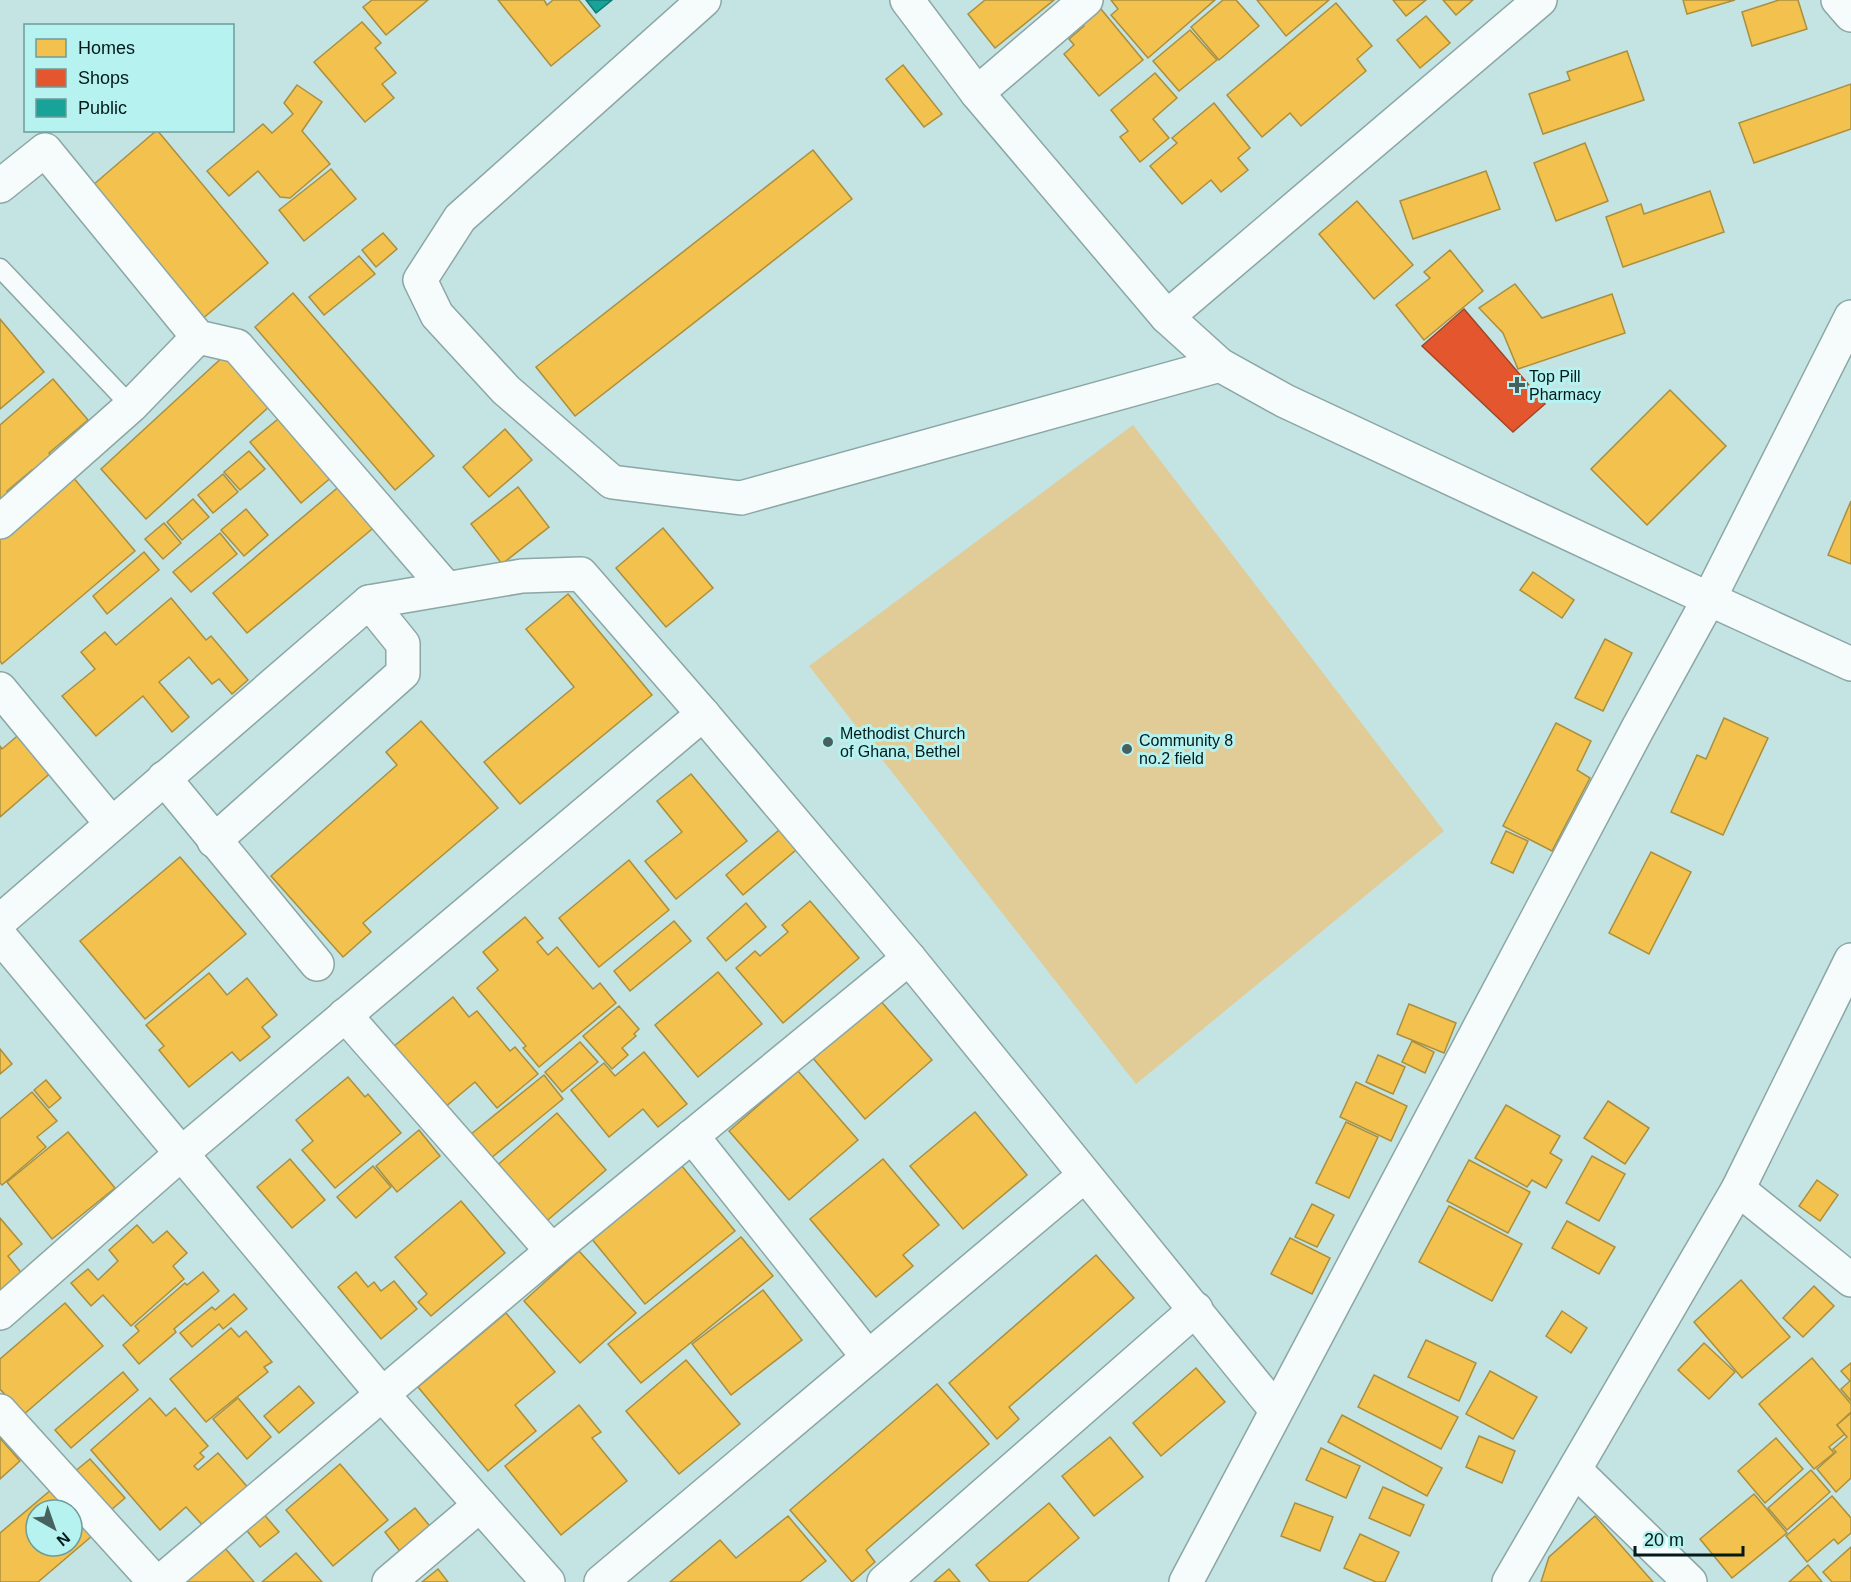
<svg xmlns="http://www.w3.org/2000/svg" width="1851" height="1582" viewBox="0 0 1851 1582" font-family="Arial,sans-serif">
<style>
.green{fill:#e1cb96}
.homes{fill:#f2c14e;stroke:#aa8f3e;stroke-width:1.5}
.shops{fill:#e4572e;stroke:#a04528;stroke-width:1.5}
.public{fill:#17a398;stroke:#117a72;stroke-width:1.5}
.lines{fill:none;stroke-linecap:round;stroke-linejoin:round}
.service-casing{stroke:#8ba6a5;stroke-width:21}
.minor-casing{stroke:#8ba6a5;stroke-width:36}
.tertiary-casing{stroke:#8ba6a5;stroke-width:36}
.service{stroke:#f6fbfb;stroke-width:18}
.minor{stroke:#f6fbfb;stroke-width:33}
.tertiary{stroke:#f6fbfb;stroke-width:33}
.poi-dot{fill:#466160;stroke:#b5f2f0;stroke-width:2}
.labels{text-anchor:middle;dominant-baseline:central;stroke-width:6;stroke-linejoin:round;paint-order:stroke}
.poi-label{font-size:16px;fill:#021a1a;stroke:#b5f2f0;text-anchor:start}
</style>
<rect width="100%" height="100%" fill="#c3e4e3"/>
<polygon class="green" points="1133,425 1444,831 1136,1084 809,666"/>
<g class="homes">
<polygon points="372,0 428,0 386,35 363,7"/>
<polygon points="498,0 544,0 547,5 553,0 579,0 600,26 551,66"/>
<polygon points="985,0 1054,0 995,48 968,14"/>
<polygon points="1111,0 1215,0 1148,58 1111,15 1118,9"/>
<polygon points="1223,0 1236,0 1259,26 1219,60 1191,27"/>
<polygon points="1257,0 1329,0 1286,36"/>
<polygon points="1393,0 1426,0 1406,16"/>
<polygon points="1443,0 1473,0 1456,15"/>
<polygon points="1683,0 1735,0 1687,14"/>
<polygon points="1779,0 1798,0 1807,29 1752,46 1742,12"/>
<polygon points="1096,3 1143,60 1099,96 1064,54 1074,45 1069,39 1084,26 1077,19"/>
<polygon points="1336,3 1372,46 1357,59 1366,71 1301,126 1290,113 1262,137 1227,95"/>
<polygon points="1426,16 1450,43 1420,68 1397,40"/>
<polygon points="362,22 381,43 375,48 396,73 382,84 394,98 365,122 314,62"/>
<polygon points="1190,30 1217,60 1179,91 1153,61"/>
<polygon points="1627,51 1644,100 1543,134 1529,94 1570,80 1567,72"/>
<polygon points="903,65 942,114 924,127 886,79"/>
<polygon points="1155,73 1177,98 1153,119 1169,138 1140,162 1120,137 1128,131 1111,110"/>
<polygon points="1851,84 1851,129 1754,163 1739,123"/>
<polygon points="297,85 322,102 302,131 330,164 290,198 280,197 258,171 229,196 207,171 263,124 272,133 293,114 284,103"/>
<polygon points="1214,103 1250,148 1238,158 1248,170 1221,192 1211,180 1182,204 1150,166 1177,143 1172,138"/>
<polygon points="157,130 268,263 201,320 93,185"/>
<polygon points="1585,143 1608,201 1556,221 1534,163"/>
<polygon points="813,150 852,199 575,416 536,367"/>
<polygon points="331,169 356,199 304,241 279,210"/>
<polygon points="1486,171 1500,209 1413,239 1400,201"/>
<polygon points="1710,191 1724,232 1623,267 1606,217 1641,204 1644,214"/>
<polygon points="1357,201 1413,265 1374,299 1319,234"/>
<polygon points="383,233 397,249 376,267 362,250"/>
<polygon points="1450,250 1483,291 1424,340 1396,305 1430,278 1424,272"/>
<polygon points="359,256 375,274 324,315 309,297"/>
<polygon points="1515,284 1542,318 1612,294 1625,333 1518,369 1503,333 1479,308"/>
<polygon points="293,293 434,456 395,490 255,327"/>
<polygon points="0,319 44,372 0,409"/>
<polygon points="226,354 272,404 146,519 101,469"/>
<polygon points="53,379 88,420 49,453 61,466 42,481 32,470 7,491 19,505 0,521 0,425"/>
<polygon points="1670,390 1726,446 1647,525 1591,469"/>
<polygon points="283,415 333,476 301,503 250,442"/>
<polygon points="505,429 532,460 489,497 463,467"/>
<polygon points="249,451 265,469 240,490 224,472"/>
<polygon points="223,474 238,492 213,513 198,495"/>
<polygon points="72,476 135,551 2,664 0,661 0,537"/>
<polygon points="342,484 377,525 247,633 213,593"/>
<polygon points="518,487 549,527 502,564 471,524"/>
<polygon points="193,499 209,517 182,540 167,522"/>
<polygon points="1851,501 1851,564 1828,555"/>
<polygon points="246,509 268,535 244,556 221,530"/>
<polygon points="164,523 181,543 163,559 145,539"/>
<polygon points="663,528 713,588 666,627 616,568"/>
<polygon points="220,533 237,554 191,592 173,572"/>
<polygon points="144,552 159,570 107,614 93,596"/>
<polygon points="1533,572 1574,600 1562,618 1520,590"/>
<polygon points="568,594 652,695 520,804 484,762 574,687 526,629"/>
<polygon points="171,598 206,640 211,636 248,680 232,694 219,679 212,684 189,657 159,682 189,717 172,732 143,696 96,736 62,696 95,669 81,652 105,632 116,645"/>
<polygon points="1605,639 1632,653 1603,711 1575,698"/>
<polygon points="1724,718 1768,738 1723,835 1671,812 1697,755 1706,759"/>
<polygon points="421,721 498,808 363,923 371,932 343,957 271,876 397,765 386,752"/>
<polygon points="1556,723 1591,741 1577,770 1590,778 1552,851 1503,826"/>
<polygon points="22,732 54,770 0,817 0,746 2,749"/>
<polygon points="691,774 747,841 676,899 645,861 682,832 657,801"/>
<polygon points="785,825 802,845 743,895 726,875"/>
<polygon points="1506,831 1528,841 1513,873 1491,863"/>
<polygon points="1651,852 1691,872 1649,954 1609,933"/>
<polygon points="180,857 246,934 145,1019 80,941"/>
<polygon points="629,860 669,910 599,967 559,918"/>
<polygon points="810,901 859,958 783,1023 736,968 755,951 760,956 788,932 782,925"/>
<polygon points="746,903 766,927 726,961 707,938"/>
<polygon points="525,917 543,938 537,942 548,955 557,947 593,989 600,983 616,1003 539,1067 523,1048 526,1046 477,988 498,970 483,952"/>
<polygon points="674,921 691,941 630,991 614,971"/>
<polygon points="718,972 762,1024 698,1077 655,1025"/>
<polygon points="209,973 227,995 247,978 277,1015 262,1027 270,1037 240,1061 232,1052 189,1087 159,1050 164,1046 146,1025"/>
<polygon points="453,997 469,1017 477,1011 510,1051 515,1047 538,1074 497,1108 475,1082 444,1108 393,1047"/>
<polygon points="879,999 932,1060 865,1119 812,1057"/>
<polygon points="1409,1004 1456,1023 1444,1053 1397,1034"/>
<polygon points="619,1006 639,1029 634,1034 636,1036 622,1048 628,1055 612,1069 583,1036"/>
<polygon points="1412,1041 1434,1052 1425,1073 1402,1062"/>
<polygon points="580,1042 598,1062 562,1092 545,1072"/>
<polygon points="0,1049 12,1064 0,1074"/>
<polygon points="644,1052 687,1104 658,1127 643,1109 609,1137 571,1090 604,1063 615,1076"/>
<polygon points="1378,1055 1405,1067 1393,1094 1366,1082"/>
<polygon points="798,1071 858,1140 789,1200 729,1131"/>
<polygon points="544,1075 563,1099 485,1163 465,1139"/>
<polygon points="348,1077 365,1097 368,1094 401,1133 335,1188 302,1150 313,1141 296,1120"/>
<polygon points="46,1080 61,1098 49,1108 34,1090"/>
<polygon points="1356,1082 1407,1106 1391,1141 1340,1117"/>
<polygon points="32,1092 57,1121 37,1137 46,1147 2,1185 0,1183 0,1119"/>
<polygon points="1608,1101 1649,1128 1625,1164 1584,1138"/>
<polygon points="1506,1105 1560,1136 1550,1153 1562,1160 1546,1188 1532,1180 1527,1187 1475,1158"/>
<polygon points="975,1112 1027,1175 963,1229 910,1166"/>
<polygon points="557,1113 606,1170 542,1225 493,1169"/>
<polygon points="1346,1122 1378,1137 1349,1198 1316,1183"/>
<polygon points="419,1130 440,1156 397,1192 376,1166"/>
<polygon points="68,1132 115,1188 52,1239 7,1182"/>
<polygon points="1592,1156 1625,1174 1599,1221 1566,1203"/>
<polygon points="290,1159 325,1200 292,1228 257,1187"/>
<polygon points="883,1159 939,1225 903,1255 913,1266 876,1297 810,1219"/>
<polygon points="1469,1160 1530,1192 1508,1233 1447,1201"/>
<polygon points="681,1165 735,1231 645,1304 591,1238"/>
<polygon points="373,1166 391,1187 356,1218 337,1197"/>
<polygon points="1817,1180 1838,1195 1820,1221 1799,1206"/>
<polygon points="461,1201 505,1253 431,1316 418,1302 427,1294 395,1257"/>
<polygon points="1312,1204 1334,1215 1317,1247 1295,1237"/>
<polygon points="1449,1206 1522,1244 1492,1301 1419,1262"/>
<polygon points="0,1218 22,1244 8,1256 23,1275 0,1295"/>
<polygon points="1567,1221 1615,1247 1599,1274 1552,1248"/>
<polygon points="137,1225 153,1243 167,1231 187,1253 173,1266 184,1279 131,1326 103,1295 91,1306 71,1283 88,1269 98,1280 118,1261 109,1250"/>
<polygon points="741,1237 773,1276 641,1383 608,1344"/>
<polygon points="1290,1238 1330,1258 1312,1294 1271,1274"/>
<polygon points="579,1251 636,1313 580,1363 524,1301"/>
<polygon points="1096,1255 1134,1298 1009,1407 1019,1419 997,1439 949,1383"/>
<polygon points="203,1272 219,1291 174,1329 176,1332 139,1364 123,1345 139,1331 135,1326 185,1283 187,1285"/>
<polygon points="356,1272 368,1287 374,1282 381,1291 394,1281 417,1309 381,1339 338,1287"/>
<polygon points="1741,1280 1790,1337 1742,1378 1694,1322"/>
<polygon points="1814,1286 1834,1306 1803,1337 1783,1318"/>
<polygon points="763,1290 802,1340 731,1395 692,1344"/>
<polygon points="234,1294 247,1309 223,1329 219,1324 192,1347 180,1333 212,1307 215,1310"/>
<polygon points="65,1303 103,1346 23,1415 0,1389 0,1359"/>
<polygon points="1562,1311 1587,1328 1571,1353 1546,1336"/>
<polygon points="506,1313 555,1372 515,1405 536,1431 488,1471 418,1387"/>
<polygon points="231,1328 239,1337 246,1331 272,1362 264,1367 268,1372 206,1422 170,1379"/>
<polygon points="1426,1340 1476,1363 1459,1401 1408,1377"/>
<polygon points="1704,1343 1735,1372 1709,1399 1678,1370"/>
<polygon points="1812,1358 1851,1404 1851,1412 1837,1425 1845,1434 1829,1447 1834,1453 1814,1469 1759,1404"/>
<polygon points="686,1360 740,1424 679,1474 626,1411"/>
<polygon points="1851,1363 1851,1401 1841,1389 1850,1381 1841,1371"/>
<polygon points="1196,1368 1225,1402 1161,1456 1133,1423"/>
<polygon points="1490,1371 1537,1397 1513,1439 1466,1414"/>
<polygon points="123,1372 138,1390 71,1448 55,1430"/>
<polygon points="1374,1375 1458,1417 1441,1449 1358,1407"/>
<polygon points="937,1384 989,1444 866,1550 875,1562 852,1582 790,1510"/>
<polygon points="299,1386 314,1403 279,1433 264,1416"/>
<polygon points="150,1398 166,1416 175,1408 208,1446 200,1453 204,1457 194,1466 198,1470 218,1453 251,1491 207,1530 186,1507 160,1530 91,1450"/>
<polygon points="238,1398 271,1437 247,1459 213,1419"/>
<polygon points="579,1405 601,1432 592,1438 627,1481 561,1535 505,1466"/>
<polygon points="1851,1413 1851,1478 1836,1492 1817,1469 1836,1452 1833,1449 1847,1437 1837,1425"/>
<polygon points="1342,1415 1442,1468 1427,1496 1328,1442"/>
<polygon points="1479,1436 1515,1451 1502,1483 1466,1467"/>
<polygon points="1110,1437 1143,1477 1094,1516 1062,1476"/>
<polygon points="0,1438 20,1461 0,1479"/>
<polygon points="1776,1438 1803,1469 1765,1503 1738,1471"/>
<polygon points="1321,1448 1360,1466 1346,1498 1306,1480"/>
<polygon points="90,1459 125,1498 103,1517 68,1477"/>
<polygon points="340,1464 388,1520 333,1566 286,1510"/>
<polygon points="1811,1470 1830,1492 1787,1530 1768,1508"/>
<polygon points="1383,1487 1424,1505 1410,1536 1369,1518"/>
<polygon points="52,1489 70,1510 36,1510 36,1546 72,1546 72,1512 92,1536 38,1582 0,1582 0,1533"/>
<polygon points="1754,1494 1787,1533 1732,1578 1700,1539"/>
<polygon points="1832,1496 1851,1518 1851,1533 1838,1544 1834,1539 1807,1562 1786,1536"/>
<polygon points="1049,1503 1079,1538 1027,1582 990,1582 976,1565"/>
<polygon points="1295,1503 1333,1517 1320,1551 1281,1536"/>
<polygon points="415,1508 433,1530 402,1554 385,1532"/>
<polygon points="262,1512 279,1532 260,1547 244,1527"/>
<polygon points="788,1516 826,1561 800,1582 670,1582 720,1540 736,1558"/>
<polygon points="1595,1516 1653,1582 1541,1582 1549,1557"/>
<polygon points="1360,1534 1399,1552 1385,1582 1376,1582 1344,1568"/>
<polygon points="224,1547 254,1582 184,1582"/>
<polygon points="1851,1547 1851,1582 1832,1582 1823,1572"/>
<polygon points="296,1553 322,1582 262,1582"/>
<polygon points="1808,1565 1822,1582 1789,1582"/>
<polygon points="438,1569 448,1582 422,1582"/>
<polygon points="949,1569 960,1582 934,1582"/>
</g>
<polygon class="shops" points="1464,309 1545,404 1513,432 1422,346"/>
<polygon class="public" points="586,0 612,0 596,13"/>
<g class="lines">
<defs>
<polyline id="service" points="0,268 131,406"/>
<g id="minor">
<polyline points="704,0 460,218 420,280 437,315 506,390 612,482 741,498 1220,365"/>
<polyline points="1838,0 1851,15"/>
<polyline points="977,93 1086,0"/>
<polyline points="0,186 45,150 198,337 237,346 446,588"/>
<polyline points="1167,317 1540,0"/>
<polyline points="0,522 131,406 198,337"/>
<polyline points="0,689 111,823"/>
<polyline points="164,778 317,964"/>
<polyline points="214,841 403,673 403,644 369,602"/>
<polyline points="0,921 369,602 522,576 581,574 703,714 909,958 1276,1410"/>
<polyline points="0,936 382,1394 548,1582"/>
<polyline points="345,1015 552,1251"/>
<polyline points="692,1136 868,1357"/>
<polyline points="1738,1189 1851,1280"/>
<polyline points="0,1313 182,1153 703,714"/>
<polyline points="0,1411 155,1582"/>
<polyline points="1575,1470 1690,1582"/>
<polyline points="160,1582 552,1251 909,958"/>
<polyline points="389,1582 480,1505"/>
<polyline points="601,1582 1085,1175"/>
<polyline points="884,1582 1196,1309"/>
<polyline points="1186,1582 1638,728 1709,599 1851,317"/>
<polyline points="1509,1582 1738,1189 1851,960"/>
</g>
<polyline id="tertiary" points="907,0 977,93 1167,317 1220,365 1285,401 1709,599 1851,664"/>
</defs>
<use href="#service" class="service-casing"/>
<use href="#minor" class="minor-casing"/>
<use href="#tertiary" class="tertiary-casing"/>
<use href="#service" class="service"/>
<use href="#minor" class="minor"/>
<use href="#tertiary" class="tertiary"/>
</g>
<g class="poi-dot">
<path d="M1514 376h6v6h6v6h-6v6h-6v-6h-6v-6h6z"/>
<circle cx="828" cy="742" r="6"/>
<circle cx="1127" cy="749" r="6"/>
</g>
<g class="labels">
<g class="poi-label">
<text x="1529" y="376">Top Pill<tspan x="1529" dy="18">Pharmacy</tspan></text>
<text x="840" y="733">Methodist Church<tspan x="840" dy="18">of Ghana, Bethel</tspan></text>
<text x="1139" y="740">Community 8<tspan x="1139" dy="18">no.2 field</tspan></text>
</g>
</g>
<rect x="24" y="24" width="210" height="108" fill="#b5f2f0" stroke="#6d9c9a" stroke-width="1.5"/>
<rect x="36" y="39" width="30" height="18" fill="#f2c14e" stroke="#6d9c9a" stroke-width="1.5"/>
<text x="78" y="54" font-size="18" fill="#021a1a">Homes</text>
<rect x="36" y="69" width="30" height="18" fill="#e4572e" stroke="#6d9c9a" stroke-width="1.5"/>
<text x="78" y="84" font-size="18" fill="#021a1a">Shops</text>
<rect x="36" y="99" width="30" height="18" fill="#17a398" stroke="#6d9c9a" stroke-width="1.5"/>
<text x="78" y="114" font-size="18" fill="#021a1a">Public</text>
<g transform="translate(54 1528) rotate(140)"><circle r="28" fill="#b5f2f0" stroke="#6d9c9a" stroke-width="1.5"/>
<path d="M0-4.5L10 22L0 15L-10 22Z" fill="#466160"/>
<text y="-9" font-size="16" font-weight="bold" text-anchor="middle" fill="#021a1a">N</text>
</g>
<path d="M1635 1546v9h108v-9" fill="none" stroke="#021a1a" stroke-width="3"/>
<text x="1644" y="1546" font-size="18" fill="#021a1a" stroke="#b5f2f0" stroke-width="4.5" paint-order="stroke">20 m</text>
</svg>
